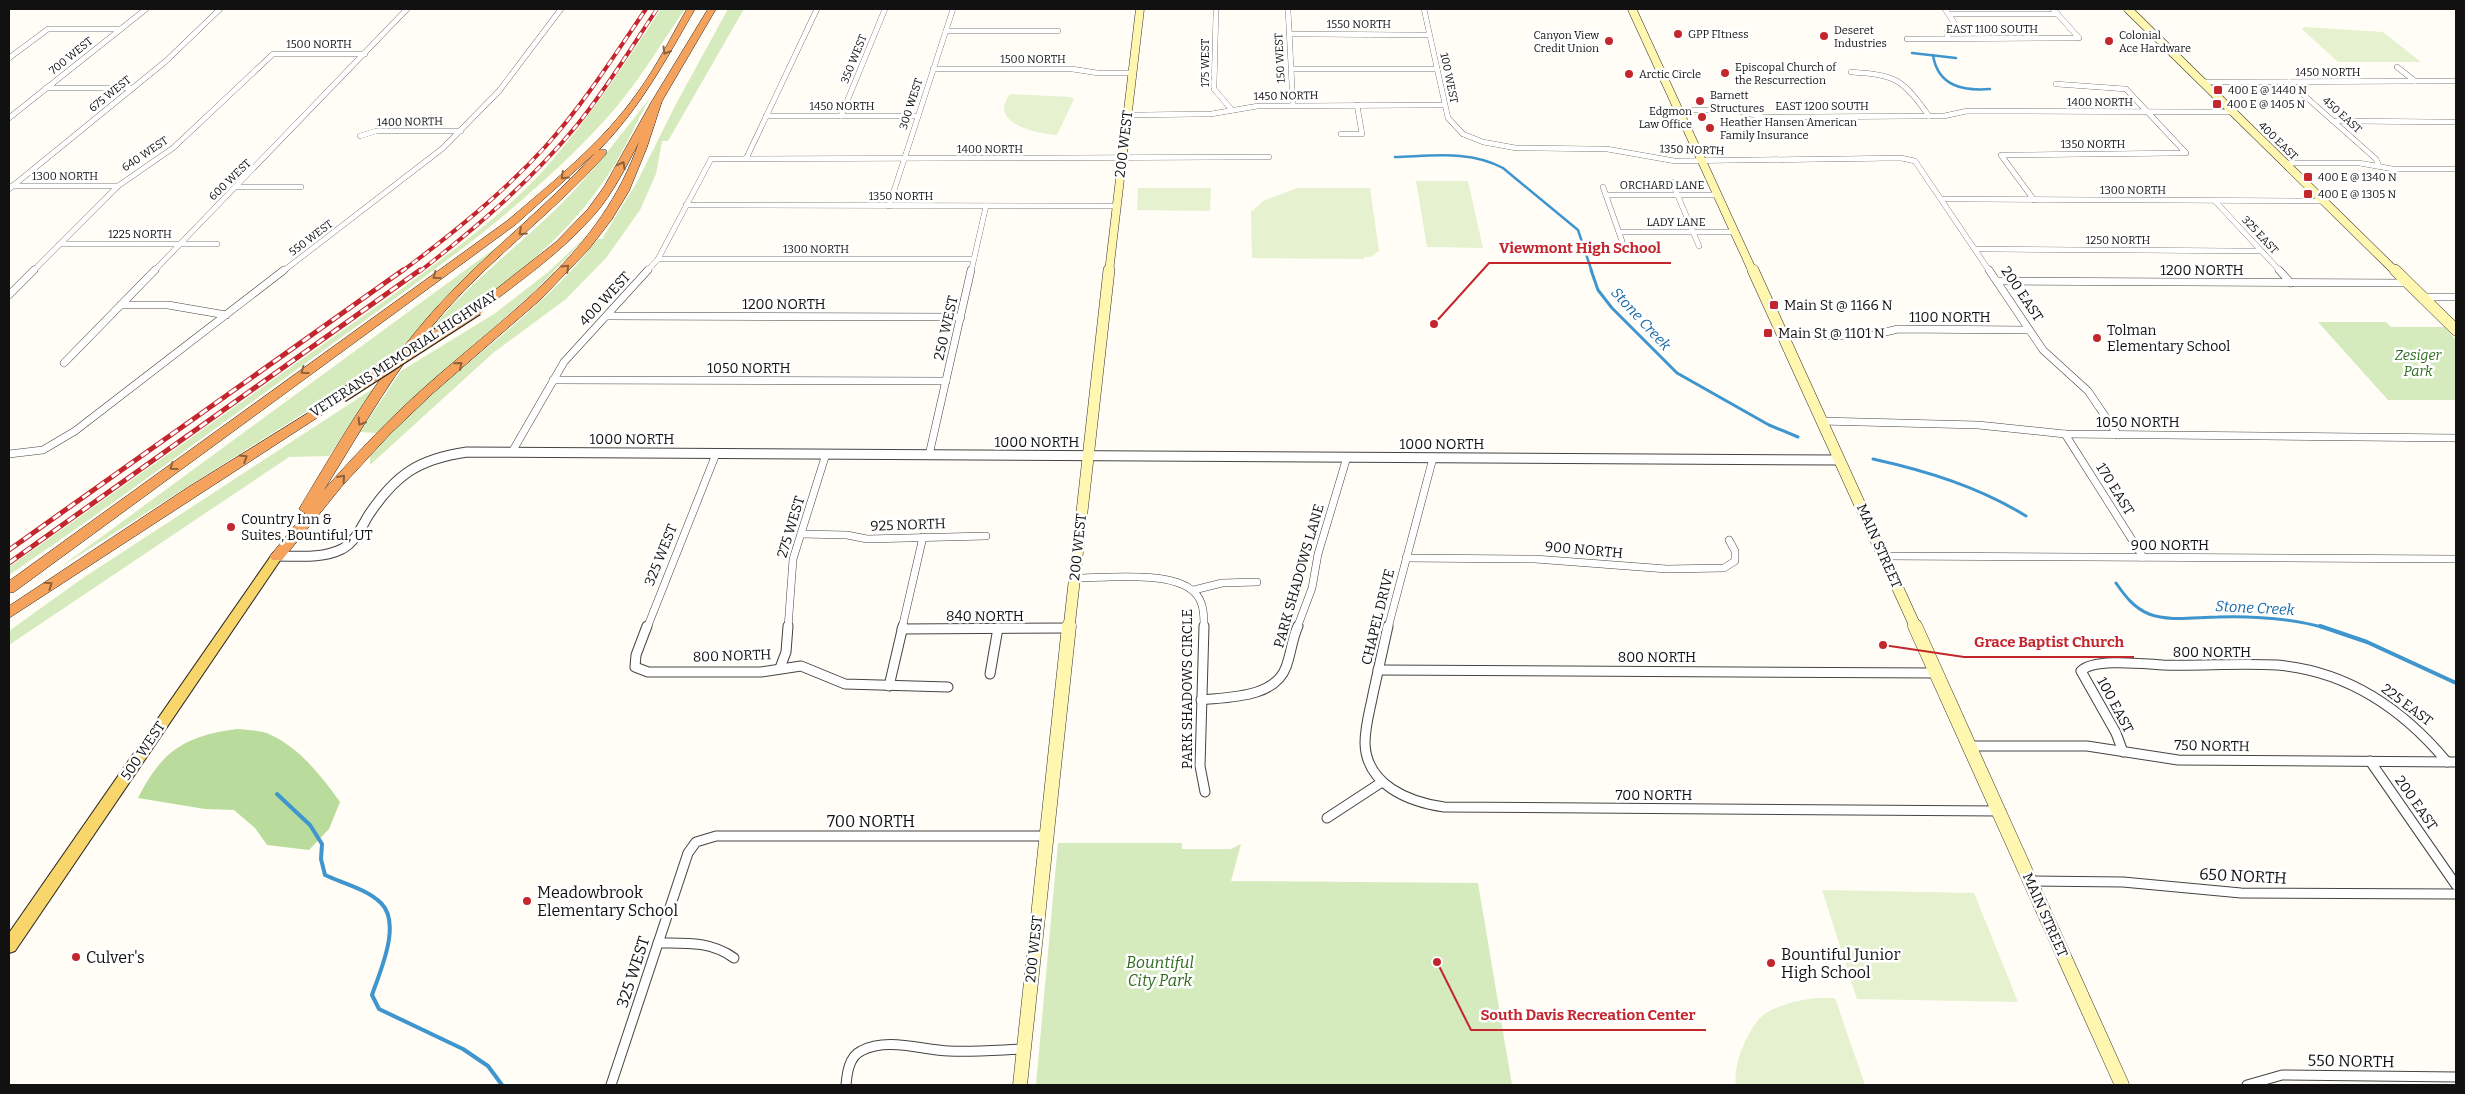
<svg xmlns="http://www.w3.org/2000/svg" width="2465" height="1094" viewBox="0 0 2465 1094" font-family="Bitter,serif">
<style>
.green{fill:#d5ebbd}
.forest{fill:#b9dc9c}
.pitch{fill:#e6f2cf}
.lines{fill:none;stroke-linecap:round;stroke-linejoin:round}
.stream-far2{stroke:#3f96cf;stroke-width:2.5}
.stream-far1{stroke:#3f96cf;stroke-width:3}
.stream{stroke:#3f96cf;stroke-width:4}
.minor-far2-casing{stroke:#444;stroke-width:5.5}
.minor-far1-casing{stroke:#444;stroke-width:8}
.minor-casing{stroke:#444;stroke-width:11}
.tertiary-casing{stroke:#444;stroke-width:11}
.secondary-far2-casing{stroke:#333;stroke-width:9}
.secondary-far1-casing{stroke:#333;stroke-width:12}
.secondary-casing{stroke:#333;stroke-width:15}
.primary-casing{stroke:#222;stroke-width:2}
.motorway-casing{stroke:#222;stroke-width:1}
.minor-far2{stroke:#fff;stroke-width:5}
.minor-far1{stroke:#fff;stroke-width:7}
.minor{stroke:#fff;stroke-width:9}
.tertiary{stroke:#fff;stroke-width:9}
.secondary-far2{stroke:#fff6b0;stroke-width:8}
.secondary-far1{stroke:#fff6b0;stroke-width:11}
.secondary{stroke:#fff6b0;stroke-width:14}
.primary{fill:#f9d66b;fill-rule:evenodd}
.motorway{fill:#f5a25d;fill-rule:evenodd}
.rail-far1-casing{stroke:#c4262e;stroke-width:4}
.rail-casing{stroke:#c4262e;stroke-width:5}
.rail-far1{stroke:#fff;stroke-width:2.5;stroke-dasharray:7;stroke-linecap:butt}
.rail{stroke:#fff;stroke-width:3;stroke-dasharray:9;stroke-linecap:butt}
.motorway-bridge-casing{stroke:#222;stroke-width:14;stroke-linecap:butt}
.motorway-bridge{stroke:#f5a25d;stroke-width:12}
.oneway{stroke:#8e613b}
.poi-dot{fill:#c4262e;stroke:#fff;stroke-width:2}
.labels{text-anchor:middle;dominant-baseline:central;stroke-width:5;stroke-linejoin:round;paint-order:stroke}
.far-street-label{font-size:11px;fill:#111;stroke:#fff}
.far-poi-label{font-size:11px;fill:#111;stroke:#fff;text-anchor:start}
.street-label{font-size:14px;fill:#111;stroke:#fff}
.poi-label{font-size:14px;fill:#111;stroke:#fff;text-anchor:start}
.park-label{font-size:14px;font-style:italic;fill:#2f6b1f;stroke:#fff}
.water-label{font-size:15px;font-style:italic;fill:#1768a6;stroke:#fff}
.near-street-label{font-size:16px;fill:#111;stroke:#fff}
.near-poi-label{font-size:16px;fill:#111;stroke:#fff;text-anchor:start}
.near-park-label{font-size:16px;font-style:italic;fill:#2f6b1f;stroke:#fff}
.leader{fill:none;stroke:#c4262e;stroke-width:2}
.callout-dot{fill:#c4262e;stroke:#fff;stroke-width:2}
.callout-label{font-size:15px;text-anchor:middle;font-weight:bold;fill:#c4262e;stroke:#fff;stroke-width:5;stroke-linejoin:round;paint-order:stroke}
</style>
<rect width="100%" height="100%" fill="#fffdf5"/>
<g class="green">
<path d="M661,9H685C659,46 636,87 604,121C518,215 413,285 310,360C210,432 111,506 9,575V567L404,287C454,250 508,211 549,164C591,116 626,62 661,9Z"/>
<path d="M728,9H744L668,141H662L656,174L640,210L606,258L566,299L493,353L370,465V457C437,376 534,323 598,239H602L637,182L676,104Z"/>
<path d="M650,98C636,122 625,149 610,172C564,243 496,293 425,337C465,285 516,249 562,203C595,170 621,134 650,98Z"/>
<polygon points="590,233 537,289 376,433 360,432 401,371 494,314 547,273"/>
<polygon points="505,241 441,302 402,351 59,568"/>
<polygon points="2318,322 2386,322 2391,327 2444,327 2456,340 2456,400 2388,400"/>
<polygon points="377,386 329,456 289,457 9,645 9,631 83,578"/>
<polygon points="1058,843 1182,843 1182,849 1231,849 1241,844 1231,881 1478,883 1512,1085 1036,1085"/>
</g>
<path class="forest" d="M237,729C247,730 262,730 271,735C301,749 322,777 340,802L329,829L309,850L267,845L255,828L234,810L205,809L138,798C162,751 184,736 237,729Z"/>
<g class="pitch">
<polygon points="2305,27 2383,32 2421,62 2338,62 2302,29"/>
<path d="M1010,94L1070,97L1074,99L1057,135C1037,134 987,123 1010,94Z"/>
<polygon points="1416,181 1468,181 1483,248 1427,247"/>
<polygon points="1138,188 1211,188 1210,211 1137,210"/>
<polygon points="1297,188 1370,188 1379,251 1370,257 1364,257 1364,259 1252,258 1251,212 1263,201"/>
<polygon points="1822,890 1974,893 2018,1002 1857,999"/>
<path d="M1814,998H1835L1865,1085H1736C1732,1066 1749,1024 1766,1013C1781,1004 1797,1001 1814,998Z"/>
</g>
<g class="lines">
<g class="stream-far2">
<polyline points="1912,53 1956,58"/>
<path d="M1933,55C1938,87 1964,91 1990,89"/>
<path d="M1395,157C1432,156 1470,150 1503,168L1578,230L1592,272"/>
</g>
<g class="stream-far1">
<polyline points="1591,270 1598,290 1612,308 1677,373 1769,425 1798,437"/>
<path d="M1873,459C1927,471 1979,487 2026,516"/>
<path d="M2116,583C2125,596 2134,608 2149,614C2170,622 2196,617 2218,617C2254,616 2290,618 2325,628"/>
</g>
<g class="stream">
<polyline points="2320,626 2367,642 2456,683"/>
<path d="M277,794L310,825L322,844L321,859L325,875C342,883 367,889 381,903C402,924 380,971 372,995L379,1009L463,1049L488,1066L502,1085"/>
</g>
<defs>
<g id="minor-far2">
<polyline points="1216,9 1214,89 1232,110"/>
<polyline points="1288,9 1293,106"/>
<polyline points="1424,9 1448,118 1463,134 1483,142 1516,148 1607,149 1675,161 1901,158 1915,161 1990,272"/>
<polyline points="1945,9 1955,24 1947,32 1948,39"/>
<polyline points="1950,14 2058,14"/>
<polyline points="946,31 1058,31"/>
<polyline points="1289,34 1429,35"/>
<polyline points="1907,39 2079,38 2053,9"/>
<polyline points="9,58 48,29 121,29"/>
<polyline points="2397,67 2415,81"/>
<polyline points="933,69 1072,69 1098,73 1133,73"/>
<polyline points="1291,69 1437,69"/>
<path d="M1851,72C1897,75 1902,79 1929,116"/>
<polyline points="2202,82 2454,81"/>
<polyline points="2289,82 2376,159 2379,166"/>
<polyline points="46,88 133,88"/>
<polyline points="1678,110 1734,110 1762,117 1944,116 1967,111 2233,112"/>
<polyline points="1128,115 1211,114 1258,106 1444,105"/>
<polyline points="766,116 918,116"/>
<polyline points="841,116 885,9"/>
<polyline points="9,118 146,9"/>
<polyline points="2333,121 2456,122"/>
<polyline points="1341,134 1362,134 1357,105"/>
<polyline points="360,136 376,131 461,131"/>
<polyline points="746,159 817,9"/>
<polyline points="2285,163 2359,163 2393,169 2456,169"/>
<polyline points="1672,182 1699,246"/>
<polyline points="12,186 118,186"/>
<polyline points="237,187 301,187"/>
<polyline points="1603,187 1622,241"/>
<polyline points="9,189 166,61 220,9"/>
<polyline points="1606,195 1717,195"/>
<polyline points="1942,199 2324,201"/>
<polyline points="2034,200 2001,155 2186,153 2126,89 2056,84"/>
<polyline points="2215,201 2281,272"/>
<polyline points="686,205 1117,206"/>
<polyline points="889,206 953,9"/>
<polyline points="1619,232 1734,232"/>
<polyline points="62,244 217,244"/>
<polyline points="1975,249 2261,251"/>
<polyline points="658,259 974,259"/>
<polyline points="32,272 118,186 173,148 273,54 365,54"/>
<polyline points="153,272 407,9"/>
<polyline points="282,272 443,148 499,91 561,9"/>
<polyline points="646,272 658,259 711,159 1269,157"/>
<polyline points="971,272 986,206"/>
</g>
<g id="minor-far1">
<polyline points="1989,270 2043,350 2088,391 2118,435"/>
<polyline points="2279,270 2291,283"/>
<polyline points="1997,281 2408,283"/>
<polyline points="9,295 34,270"/>
<polyline points="2422,297 2456,297"/>
<polyline points="121,305 168,305 226,315"/>
<polyline points="607,316 961,317"/>
<polyline points="1782,336 1869,336 1898,329 2029,330"/>
<polyline points="64,363 155,270"/>
<polyline points="553,380 946,381"/>
<polyline points="1821,421 1978,425 2065,434 2456,438"/>
<polyline points="2065,434 2143,557"/>
<polyline points="512,452 564,362 648,270"/>
<polyline points="9,454 43,450 75,431 284,270"/>
<polyline points="929,455 971,270"/>
<polyline points="801,534 847,535 867,539 986,536"/>
<polyline points="1883,556 2456,559"/>
<polyline points="1406,558 1535,559 1667,569 1724,568 1735,561 1735,551 1729,540"/>
<path d="M1074,578C1103,578 1173,570 1194,592C1204,601 1204,615 1204,628"/>
<polyline points="1194,590 1222,583 1257,582"/>
<polyline points="647,628 716,454"/>
<polyline points="788,628 793,559 826,454"/>
<polyline points="902,628 923,537"/>
<polyline points="1297,628 1312,588 1318,554 1347,457"/>
<polyline points="1388,628 1433,458"/>
</g>
<g id="minor">
<polyline points="647,626 636,655 635,667 648,672 761,672 801,666 845,684 948,687"/>
<polyline points="1204,626 1200,766 1205,792"/>
<path d="M1388,626C1383,649 1378,671 1373,694C1370,710 1365,726 1365,743C1366,785 1409,802 1444,807L1998,811"/>
<polyline points="902,629 1069,628"/>
<polyline points="780,668 786,652 788,626"/>
<polyline points="1378,670 1936,673"/>
<polyline points="990,674 998,628"/>
<polyline points="889,686 903,626"/>
<path d="M1201,700C1228,697 1275,698 1286,667C1291,654 1292,639 1298,626"/>
<polyline points="1969,746 2087,746 2178,760 2456,762"/>
<path d="M2123,752L2116,733L2081,671C2094,658 2144,664 2163,665C2201,666 2239,663 2277,665C2347,671 2403,709 2447,762"/>
<polyline points="2370,761 2456,885"/>
<polyline points="1327,818 1382,782"/>
<polyline points="2030,881 2123,882 2241,893 2456,894"/>
<path d="M658,943C685,943 711,941 734,958"/>
<polyline points="611,1085 688,853 696,842 716,836 1046,836"/>
<path d="M846,1085C847,1073 849,1057 861,1051C887,1037 922,1050 949,1051C974,1052 998,1050 1023,1049"/>
<polyline points="2247,1085 2282,1075 2456,1077"/>
</g>
<path id="tertiary" d="M277,556C298,556 322,559 342,549C355,542 361,528 368,516C395,475 418,459 467,452L1839,460"/>
<g id="secondary-far2">
<polyline points="1632,9 1753,272"/>
<polyline points="2128,9 2396,272"/>
<polyline points="1109,272 1140,9"/>
</g>
<g id="secondary-far1">
<polyline points="1753,270 1916,628"/>
<polyline points="2395,270 2456,330"/>
<polyline points="1069,628 1109,270"/>
</g>
<g id="secondary">
<polyline points="1915,626 2122,1085"/>
<polyline points="1020,1085 1069,626"/>
</g>
<polygon id="primary" points="277,551 283,556 281,559 15,951 9,953 9,933 273,553"/>
<g id="motorway">
<path d="M687,9H695C665,61 641,107 599,150H606V154C556,210 495,255 445,311C397,365 362,429 324,490C356,454 389,419 425,387C508,313 601,253 639,142C626,167 613,193 595,214C562,252 520,281 481,311H473L471,309L556,242L588,209L604,187L652,101L708,9H716L662,101L647,147L629,191L612,219L589,249L540,300L433,393L390,434L342,486L282,560H272L270,556L305,513L299,509C341,439 383,366 438,306C487,252 546,208 595,153L515,225L14,592L9,593V581L507,221C554,181 603,142 638,92C657,66 671,37 687,9Z"/>
<polygon points="342,392 346,393 348,396 346,399 9,618 9,606 187,488"/>
</g>
</defs>
<use href="#minor-far2" class="minor-far2-casing"/>
<use href="#minor-far1" class="minor-far1-casing"/>
<use href="#minor" class="minor-casing"/>
<use href="#tertiary" class="tertiary-casing"/>
<use href="#secondary-far2" class="secondary-far2-casing"/>
<use href="#secondary-far1" class="secondary-far1-casing"/>
<use href="#secondary" class="secondary-casing"/>
<use href="#primary" class="primary-casing"/>
<use href="#motorway" class="motorway-casing"/>
<use href="#minor-far2" class="minor-far2"/>
<use href="#minor-far1" class="minor-far1"/>
<use href="#minor" class="minor"/>
<use href="#tertiary" class="tertiary"/>
<use href="#secondary-far2" class="secondary-far2"/>
<use href="#secondary-far1" class="secondary-far1"/>
<use href="#secondary" class="secondary"/>
<use href="#primary" class="primary"/>
<use href="#motorway" class="motorway"/>
<defs>
<g id="rail-far1">
<path d="M401,272C452,234 502,194 545,147C583,105 614,56 646,9"/>
<path d="M419,272C476,228 531,181 577,125C607,88 631,48 657,9"/>
</g>
<g id="rail">
<polyline points="9,550 403,270"/>
<polyline points="9,563 420,270"/>
</g>
</defs>
<use href="#rail-far1" class="rail-far1-casing"/>
<use href="#rail" class="rail-casing"/>
<use href="#rail-far1" class="rail-far1"/>
<use href="#rail" class="rail"/>
<defs>
<polyline id="motorway-bridge" points="342,396 477,309"/>
</defs>
<use href="#motorway-bridge" class="motorway-bridge-casing"/>
<use href="#motorway-bridge" class="motorway-bridge"/>
</g>
<defs><path id="oneway-chevron" d="M-2-3.5L2.5 0L-2 3.5" fill="none" stroke-width="1.6" stroke-linecap="round" stroke-linejoin="round" transform="scale(1.25)"/></defs>
<g class="oneway">
<use href="#oneway-chevron" transform="translate(666 51) rotate(121)"/>
<use href="#oneway-chevron" transform="translate(622 165) rotate(-62)"/>
<use href="#oneway-chevron" transform="translate(564 176) rotate(137)"/>
<use href="#oneway-chevron" transform="translate(522 232) rotate(137)"/>
<use href="#oneway-chevron" transform="translate(566 268) rotate(-44)"/>
<use href="#oneway-chevron" transform="translate(436 276) rotate(144)"/>
<use href="#oneway-chevron" transform="translate(459 365) rotate(-41)"/>
<use href="#oneway-chevron" transform="translate(304 371) rotate(144)"/>
<use href="#oneway-chevron" transform="translate(361 422) rotate(122)"/>
<use href="#oneway-chevron" transform="translate(244 458) rotate(-32)"/>
<use href="#oneway-chevron" transform="translate(173 467) rotate(144)"/>
<use href="#oneway-chevron" transform="translate(342 478) rotate(-48)"/>
<use href="#oneway-chevron" transform="translate(49 585) rotate(-34)"/>
</g>
<g class="poi-dot">
<circle cx="1678" cy="34" r="5"/>
<circle cx="1824" cy="36" r="5"/>
<circle cx="1609" cy="41" r="5"/>
<circle cx="2109" cy="41" r="5"/>
<circle cx="1725" cy="73" r="5"/>
<circle cx="1629" cy="74" r="5"/>
<rect x="2213" y="85" width="10" height="10" rx="2.5"/>
<circle cx="1700" cy="101" r="5"/>
<rect x="2212" y="99" width="10" height="10" rx="2.5"/>
<circle cx="1702" cy="117" r="5"/>
<circle cx="1710" cy="128" r="5"/>
<rect x="2303" y="172" width="10" height="10" rx="2.5"/>
<rect x="2303" y="189" width="10" height="10" rx="2.5"/>
<rect x="1769" y="300" width="10" height="10" rx="2.5"/>
<rect x="1763" y="328" width="10" height="10" rx="2.5"/>
<circle cx="2097" cy="338" r="5"/>
<circle cx="231" cy="527" r="5"/>
<circle cx="527" cy="901" r="5"/>
<circle cx="76" cy="957" r="5"/>
<circle cx="1771" cy="963" r="5"/>
</g>
<g class="labels">
<g class="far-street-label">
<text x="1359" y="24">1550 NORTH</text>
<text x="1992" y="29">EAST 1100 SOUTH</text>
<text x="319" y="44">1500 NORTH</text>
<text transform="translate(71 56) rotate(-39)">700 WEST</text>
<text transform="translate(1280 58) rotate(-93)">150 WEST</text>
<text transform="translate(854 59) rotate(-68)">350 WEST</text>
<text x="1033" y="59">1500 NORTH</text>
<text transform="translate(1205 63) rotate(-90)">175 WEST</text>
<text x="2328" y="72">1450 NORTH</text>
<text transform="translate(1449 78) rotate(78)">100 WEST</text>
<text transform="translate(110 94) rotate(-39)">675 WEST</text>
<text transform="translate(1286 96) rotate(-1)">1450 NORTH</text>
<text x="2100" y="102">1400 NORTH</text>
<text transform="translate(911 104) rotate(-72)">300 WEST</text>
<text x="842" y="106">1450 NORTH</text>
<text x="1822" y="106">EAST 1200 SOUTH</text>
<text transform="translate(2342 115) rotate(42)">450 EAST</text>
<text transform="translate(410 122) rotate(-1)">1400 NORTH</text>
<text transform="translate(2278 141) rotate(44)">400 EAST</text>
<text x="2093" y="144">1350 NORTH</text>
<text x="990" y="149">1400 NORTH</text>
<text transform="translate(1692 150) rotate(2)">1350 NORTH</text>
<text transform="translate(145 154) rotate(-34)">640 WEST</text>
<text x="65" y="176">1300 NORTH</text>
<text transform="translate(230 180) rotate(-44)">600 WEST</text>
<text x="1662" y="185">ORCHARD LANE</text>
<text x="2133" y="190">1300 NORTH</text>
<text x="901" y="196">1350 NORTH</text>
<text x="1676" y="222">LADY LANE</text>
<text x="140" y="234">1225 NORTH</text>
<text transform="translate(2260 235) rotate(47)">325 EAST</text>
<text transform="translate(311 238) rotate(-37)">550 WEST</text>
<text x="2118" y="240">1250 NORTH</text>
<text x="816" y="249">1300 NORTH</text>
</g>
<g class="far-poi-label">
<text x="1834" y="30">Deseret<tspan x="1834" dy="13">Industries</tspan></text>
<text x="1688" y="34">GPP FItness</text>
<text x="1599" y="35" text-anchor="end">Canyon View<tspan x="1599" dy="13">Credit Union</tspan></text>
<text x="2119" y="35">Colonial<tspan x="2119" dy="13">Ace Hardware</tspan></text>
<text x="1735" y="67">Episcopal Church of<tspan x="1735" dy="13">the Rescurrection</tspan></text>
<text x="1639" y="74">Arctic Circle</text>
<text x="2228" y="90">400 E @ 1440 N</text>
<text x="1710" y="95">Barnett<tspan x="1710" dy="13">Structures</tspan></text>
<text x="2227" y="104">400 E @ 1405 N</text>
<text x="1692" y="111" text-anchor="end">Edgmon<tspan x="1692" dy="13">Law Office</tspan></text>
<text x="1720" y="122">Heather Hansen American<tspan x="1720" dy="13">Family Insurance</tspan></text>
<text x="2318" y="177">400 E @ 1340 N</text>
<text x="2318" y="194">400 E @ 1305 N</text>
</g>
<g class="street-label">
<text transform="translate(1124 144) rotate(-83)">200 WEST</text>
<text x="2202" y="270">1200 NORTH</text>
<text transform="translate(2022 294) rotate(56)">200 EAST</text>
<text transform="translate(605 299) rotate(-47)">400 WEST</text>
<text x="784" y="304">1200 NORTH</text>
<text x="1950" y="317">1100 NORTH</text>
<text transform="translate(946 328) rotate(-77)">250 WEST</text>
<text transform="translate(404 354) rotate(-33)">VETERANS MEMORIAL HIGHWAY</text>
<text x="749" y="368">1050 NORTH</text>
<text x="2138" y="422">1050 NORTH</text>
<text x="632" y="439">1000 NORTH</text>
<text x="1037" y="442">1000 NORTH</text>
<text x="1442" y="444">1000 NORTH</text>
<text transform="translate(2115 489) rotate(58)">170 EAST</text>
<text transform="translate(908 525) rotate(-2)">925 NORTH</text>
<text transform="translate(791 527) rotate(-73)">275 WEST</text>
<text x="2170" y="545">900 NORTH</text>
<text transform="translate(1879 546) rotate(66)">MAIN STREET</text>
<text transform="translate(1078 547) rotate(-84)">200 WEST</text>
<text transform="translate(1584 550) rotate(5)">900 NORTH</text>
<text transform="translate(661 555) rotate(-68)">325 WEST</text>
<text transform="translate(1299 576) rotate(-74)">PARK SHADOWS LANE</text>
<text x="985" y="616">840 NORTH</text>
<text transform="translate(1378 617) rotate(-76)">CHAPEL DRIVE</text>
<text x="2212" y="652">800 NORTH</text>
<text transform="translate(732 656) rotate(-2)">800 NORTH</text>
<text x="1657" y="657">800 NORTH</text>
<text transform="translate(1187 689) rotate(-90)">PARK SHADOWS CIRCLE</text>
<text transform="translate(2115 705) rotate(62)">100 EAST</text>
<text transform="translate(2407 705) rotate(37)">225 EAST</text>
<text transform="translate(2212 746) rotate(1)">750 NORTH</text>
<text transform="translate(143 751) rotate(-56)">500 WEST</text>
<text x="1654" y="795">700 NORTH</text>
<text transform="translate(2416 803) rotate(55)">200 EAST</text>
<text transform="translate(2045 915) rotate(66)">MAIN STREET</text>
<text transform="translate(1034 949) rotate(-84)">200 WEST</text>
</g>
<g class="poi-label">
<text x="1784" y="305">Main St @ 1166 N</text>
<text x="2107" y="330">Tolman<tspan x="2107" dy="16">Elementary School</tspan></text>
<text x="1778" y="333">Main St @ 1101 N</text>
<text x="241" y="519">Country Inn &amp;<tspan x="241" dy="16">Suites, Bountiful, UT</tspan></text>
</g>
<g class="park-label">
<text x="2418" y="355">Zesiger<tspan x="2418" dy="16">Park</tspan></text>
</g>
<g class="water-label">
<text transform="translate(1641 319) rotate(47)">Stone Creek</text>
<text transform="translate(2255 608) rotate(3)">Stone Creek</text>
</g>
<g class="near-street-label">
<text x="871" y="821">700 NORTH</text>
<text transform="translate(2243 876) rotate(3)">650 NORTH</text>
<text transform="translate(633 972) rotate(-72)">325 WEST</text>
<text transform="translate(2351 1061) rotate(1)">550 NORTH</text>
</g>
<g class="near-poi-label">
<text x="537" y="892">Meadowbrook<tspan x="537" dy="18">Elementary School</tspan></text>
<text x="1781" y="954">Bountiful Junior<tspan x="1781" dy="18">High School</tspan></text>
<text x="86" y="957">Culver's</text>
</g>
<g class="near-park-label">
<text x="1160" y="962">Bountiful<tspan x="1160" dy="18">City Park</tspan></text>
</g>
</g>
<path class="leader" d="M1434 324L1489 263H1671M1883 645L1964 657H2134M1437 962L1471 1030H1706"/>
<g class="callout-dot">
<circle cx="1434" cy="324" r="5"/>
<circle cx="1883" cy="645" r="5"/>
<circle cx="1437" cy="962" r="5"/>
</g>
<g class="callout-label">
<text x="1580" y="253">Viewmont High School</text>
<text x="2049" y="647">Grace Baptist Church</text>
<text x="1588" y="1020">South Davis Recreation Center</text>
</g>
<rect width="2465" height="1094" fill="none" stroke="#111111" stroke-width="20"/>
</svg>
